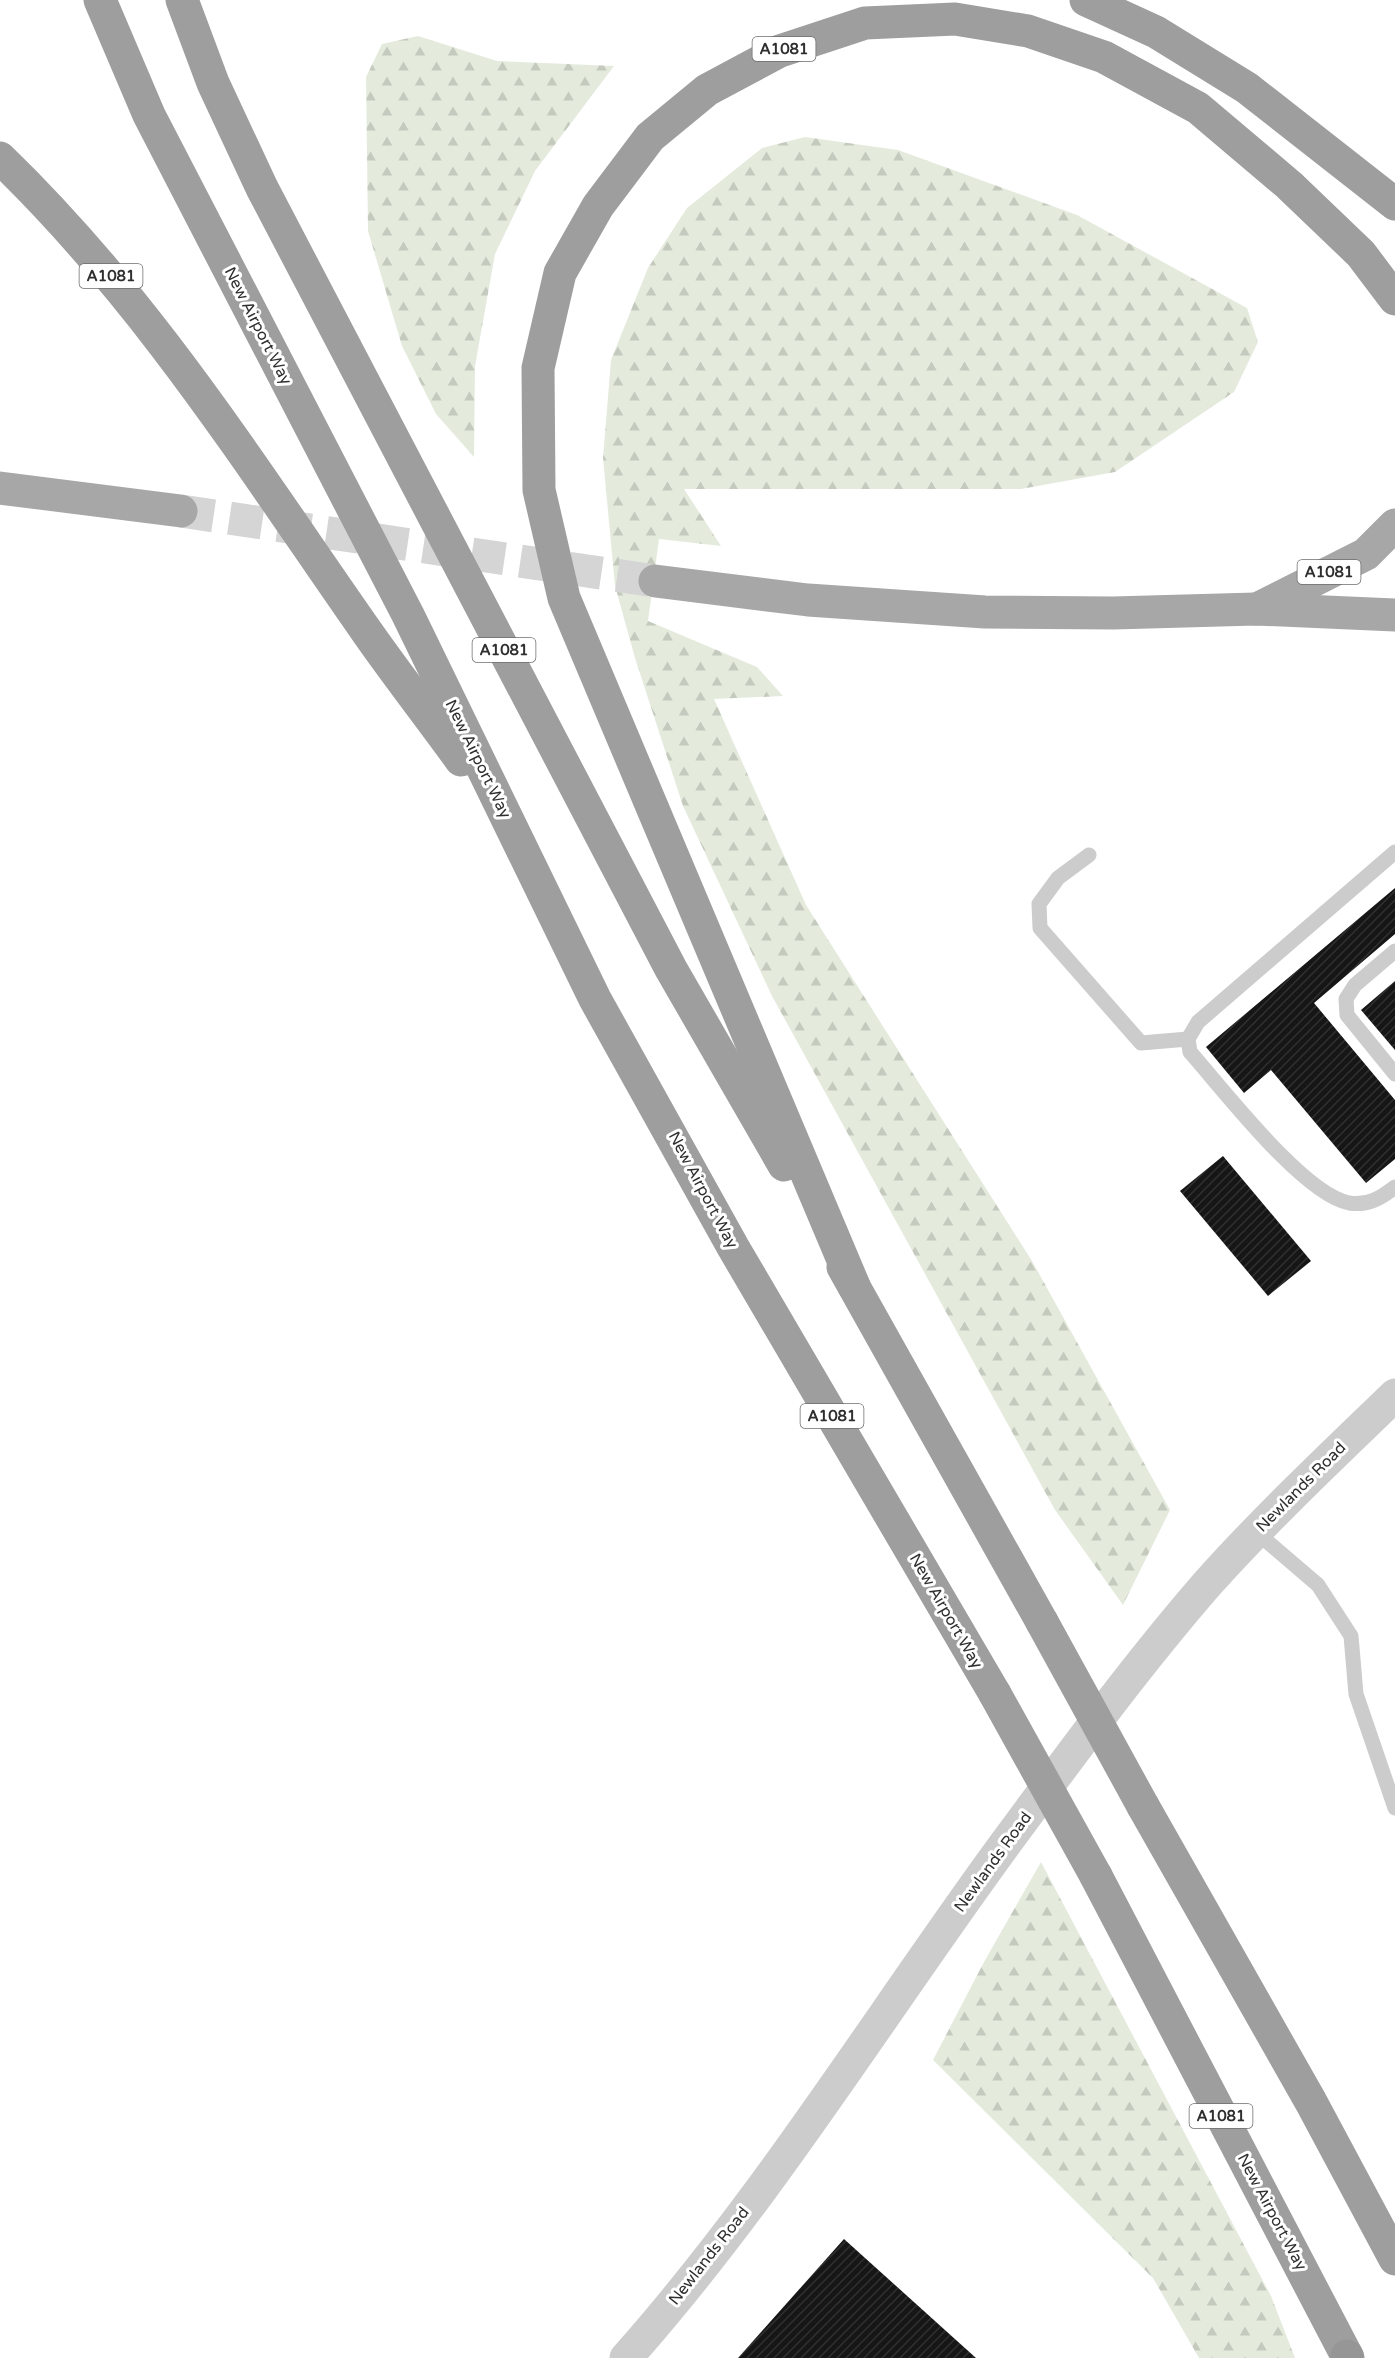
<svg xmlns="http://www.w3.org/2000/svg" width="1395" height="2358" viewBox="0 0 1395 2358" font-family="'Varela Round',sans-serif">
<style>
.forest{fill:url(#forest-firs)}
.building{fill:url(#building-hatch)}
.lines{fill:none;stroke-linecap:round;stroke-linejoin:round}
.primary-tunnel{stroke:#d5d5d5;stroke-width:33;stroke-dasharray:33 16;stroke-linecap:butt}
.service{stroke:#ccc;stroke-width:15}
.tertiary{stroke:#ccc;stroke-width:33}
.primary{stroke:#a7a7a7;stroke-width:33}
.trunk{stroke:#9e9e9e;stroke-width:33}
.motorway{stroke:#969696;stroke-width:33}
.trunk-bridge{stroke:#9e9e9e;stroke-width:33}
.labels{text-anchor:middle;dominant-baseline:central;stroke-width:6;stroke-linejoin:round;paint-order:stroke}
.shield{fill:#fff;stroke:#6d6d6d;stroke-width:1.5}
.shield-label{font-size:15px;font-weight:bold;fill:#2f2f2f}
.street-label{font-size:16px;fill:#2f2f2f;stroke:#fff}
</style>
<defs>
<pattern id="forest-firs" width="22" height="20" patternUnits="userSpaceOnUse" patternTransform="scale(1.5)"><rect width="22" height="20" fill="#e4ebdd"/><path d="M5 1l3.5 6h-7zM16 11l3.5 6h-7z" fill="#c4cabe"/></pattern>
<pattern id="building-hatch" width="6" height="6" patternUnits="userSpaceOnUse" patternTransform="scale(1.5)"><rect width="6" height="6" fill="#161616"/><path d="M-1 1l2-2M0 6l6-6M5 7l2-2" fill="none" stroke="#303030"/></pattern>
</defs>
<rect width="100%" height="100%" fill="#fff"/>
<g class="forest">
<polygon points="418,36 497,61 614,66 535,171 495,254 475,366 474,457 436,414 402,346 368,231 366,77 382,44"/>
<polygon points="805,137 898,150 1077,215 1247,308 1258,342 1234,392 1115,472 1021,489 684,489 721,546 659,539 648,621 757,667 783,696 714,699 806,905 1032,1261 1170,1510 1123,1605 1055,1510 772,996 683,806 635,658 615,586 603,458 611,360 648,268 687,208 762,148"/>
<polygon points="1041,1862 1271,2296 1295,2358 1199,2358 1153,2278 933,2060 984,1962"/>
</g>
<g class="building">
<polygon points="1395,888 1395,934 1314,1003 1395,1100 1395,1159 1366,1183 1271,1070 1244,1093 1206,1047"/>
<polygon points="1395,981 1395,1050 1361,1010"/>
<polygon points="1223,1156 1311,1261 1268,1296 1180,1191"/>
<polygon points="844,2239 976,2358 738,2358"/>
</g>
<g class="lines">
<polyline class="primary-tunnel" points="181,511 655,581"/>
<g class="service">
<path d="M1395,852L1198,1022L1188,1039L1190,1052C1223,1089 1303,1194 1349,1203C1368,1206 1381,1198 1395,1187"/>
<polyline points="1089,855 1058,878 1039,904 1040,928 1141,1043 1188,1039"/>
<polyline points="1395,951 1355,985 1346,999 1347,1015 1395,1074"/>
<polyline points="1256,1532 1318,1585 1351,1636 1356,1694 1395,1808"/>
</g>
<path class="tertiary" d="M626,2358C768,2198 879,2016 1005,1844C1070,1756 1135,1667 1207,1584C1266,1518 1331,1457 1395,1395"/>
<g class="primary">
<polyline points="0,488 181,511"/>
<polyline points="655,581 808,600 985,612 1113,613 1256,609 1395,615"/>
<polyline points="1257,609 1366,554 1395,525"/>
</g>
<g class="trunk">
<polyline points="100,0 149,115 408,615 595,999 733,1247 995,1694"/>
<polyline points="182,0 213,83 262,188 671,969 784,1165"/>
<polyline points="1086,0 1156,32 1247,88 1395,204"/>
<path d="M0,158C148,301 250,465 367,632C397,675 430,717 461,760"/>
<polyline points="843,1267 1042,1622"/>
<polyline points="854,1286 564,598 539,490 538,368 560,273 598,206 650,137 707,90 780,51 865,23 955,19 1028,31 1104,57 1198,108 1289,185 1361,254 1395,299"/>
<polyline points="1143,1806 1311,2102 1395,2259"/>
<polyline points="1096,1876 1348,2358"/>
</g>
<polyline class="motorway" points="1347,2356 1347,2358"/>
<g class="trunk-bridge">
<polyline points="1042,1622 1143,1806"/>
<polyline points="995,1694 1096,1876"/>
</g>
</g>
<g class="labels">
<g class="shield">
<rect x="752.5" y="37" width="63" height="24" rx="4.5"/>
<rect x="79.5" y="264" width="63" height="24" rx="4.5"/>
<rect x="1297.5" y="560" width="63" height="24" rx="4.5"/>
<rect x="472.5" y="638" width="63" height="24" rx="4.5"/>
<rect x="800.5" y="1404" width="63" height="24" rx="4.5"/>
<rect x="1189.5" y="2104" width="63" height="24" rx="4.5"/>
</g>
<g class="shield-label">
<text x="784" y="49">A1081</text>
<text x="111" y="276">A1081</text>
<text x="1329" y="572">A1081</text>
<text x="504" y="650">A1081</text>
<text x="832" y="1416">A1081</text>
<text x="1221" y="2116">A1081</text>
</g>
<g class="street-label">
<text transform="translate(258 326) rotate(63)">New Airport Way</text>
<text transform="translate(478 759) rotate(64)">New Airport Way</text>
<text transform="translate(703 1190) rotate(62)">New Airport Way</text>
<text transform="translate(1301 1487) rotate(-45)">Newlands Road</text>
<text transform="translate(946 1611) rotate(60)">New Airport Way</text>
<text transform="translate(993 1862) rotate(-54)">Newlands Road</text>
<text transform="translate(1272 2212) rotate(62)">New Airport Way</text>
<text transform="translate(709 2256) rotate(-52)">Newlands Road</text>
</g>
</g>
</svg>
